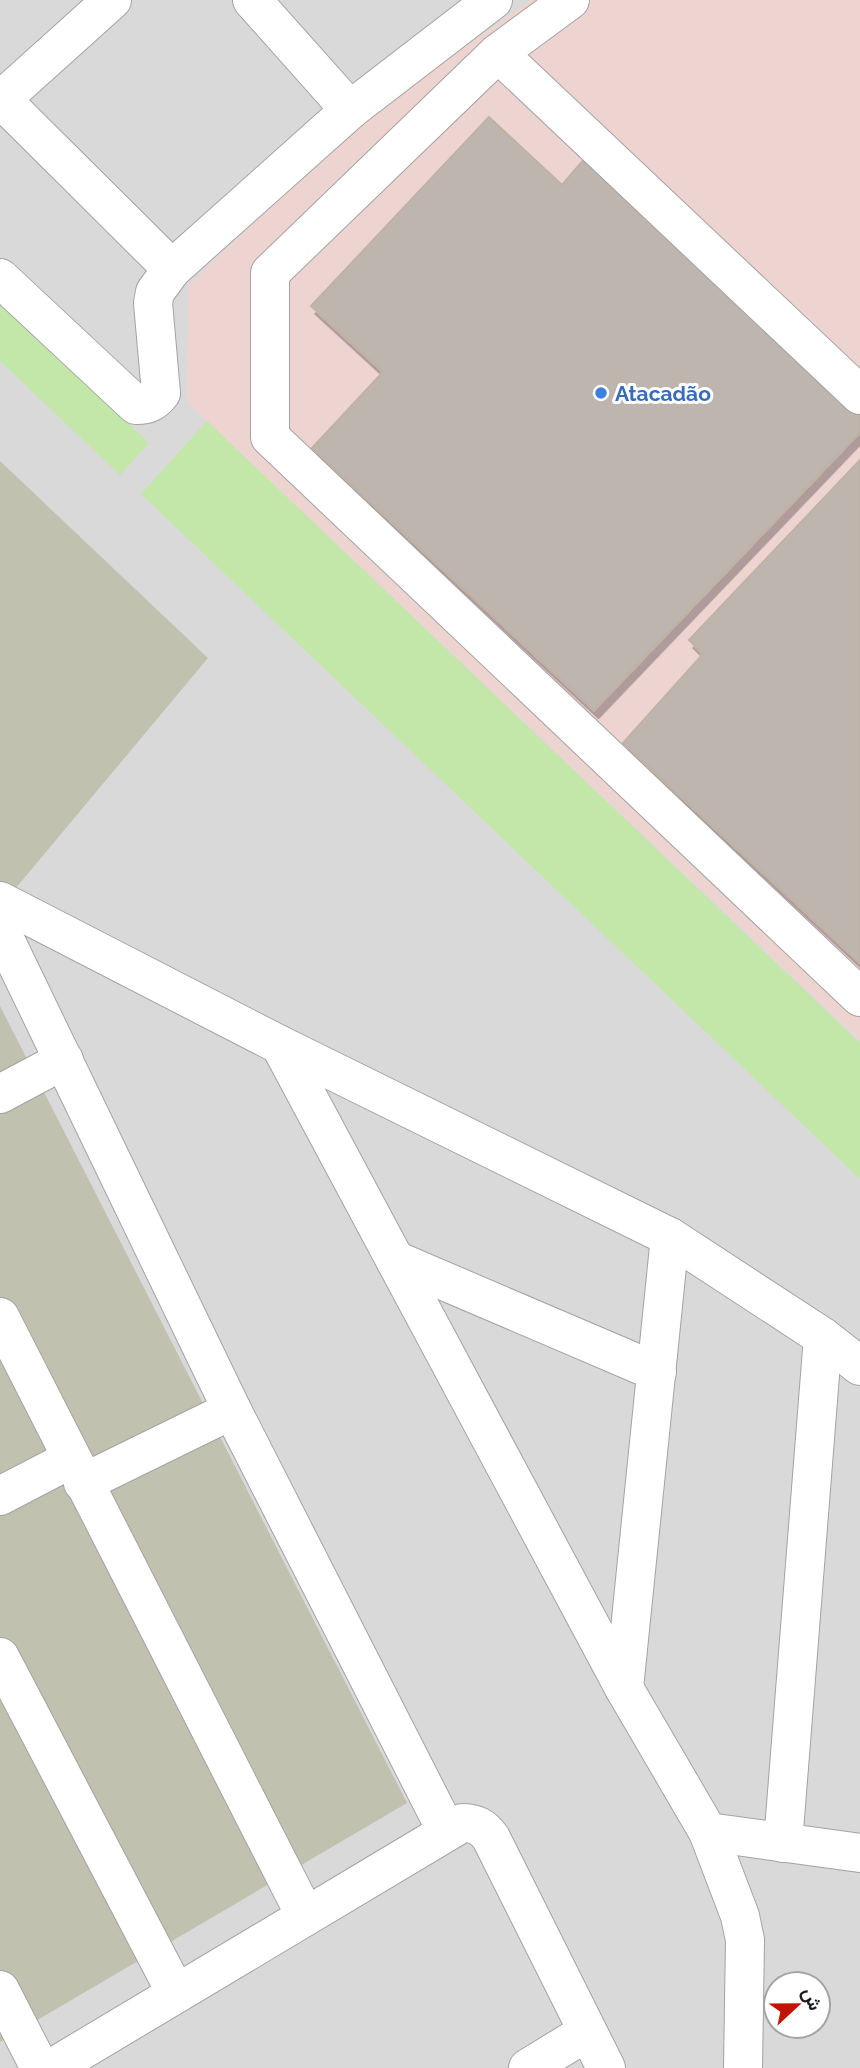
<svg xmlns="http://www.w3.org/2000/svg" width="860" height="2068" viewBox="0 0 860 2068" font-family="Raleway,Vazirmatn,sans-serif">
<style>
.residential{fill:#dad9d9;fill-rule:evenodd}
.commercial{fill:#eed4d1}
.construction{fill:#c0c1ae}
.grass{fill:#c2e7a8}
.building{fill:#beb6ae;stroke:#beb2a5;stroke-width:2;filter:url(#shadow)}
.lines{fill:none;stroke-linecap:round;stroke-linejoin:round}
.minor-casing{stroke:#a3a3a3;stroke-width:40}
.minor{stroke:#fff;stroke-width:38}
.shop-dot{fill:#3f7fe0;stroke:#fff;stroke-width:2.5}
.labels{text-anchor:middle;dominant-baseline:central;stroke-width:6;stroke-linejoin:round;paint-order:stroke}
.shop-label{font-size:21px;font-weight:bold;fill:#366cbe;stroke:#fff;text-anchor:start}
</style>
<defs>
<filter id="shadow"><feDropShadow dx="4.5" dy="8" stdDeviation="0" flood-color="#0004"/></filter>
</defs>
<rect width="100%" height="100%" fill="#edeae2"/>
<path class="residential" d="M0,0H860V2068H0ZM776,1984H818V2026H776Z"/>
<polygon class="commercial" points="530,0 860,0 860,1041 187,402 188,286 354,121 431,72"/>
<g class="construction">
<polygon points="0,461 208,658 0,907"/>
<polygon points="0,1006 407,1803 0,2042"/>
</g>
<g class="grass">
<polygon points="0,302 149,443 120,475 0,361"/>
<polygon points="207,421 860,1043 860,1179 141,494"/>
</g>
<g class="building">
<polygon points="489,117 562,185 586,157 860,414 860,432 594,710 312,448 383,372 311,306"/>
<polygon points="860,460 860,963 623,743 703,654 689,640"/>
</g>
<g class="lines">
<defs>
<g id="minor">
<polyline points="252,0 350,110"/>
<polyline points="570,0 498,53 270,273 270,437 860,997"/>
<polyline points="498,53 860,395"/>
<polyline points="0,98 172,269"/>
<polyline points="2,99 112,0"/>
<path d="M0,278L136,405C148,405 154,402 161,393L153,303L155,292L172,269L350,110L493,0"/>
<polyline points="0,901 280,1045 670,1237 823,1337 860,1366"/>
<polyline points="0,929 232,1410 446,1830"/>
<polyline points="280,1045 624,1688 708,1832 740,1916 745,1940 743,2068"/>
<polyline points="0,1094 64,1060"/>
<polyline points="395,1260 657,1372"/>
<polyline points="0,1317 305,1915"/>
<polyline points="83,1483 232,1410"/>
<polyline points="0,1496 71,1459"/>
<polyline points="0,1657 176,1993"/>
<polyline points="624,1688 670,1237"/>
<polyline points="708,1832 860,1853"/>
<polyline points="783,1843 823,1337"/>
<polyline points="0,1990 40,2068"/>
<path d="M52,2068L462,1823C476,1823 483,1827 491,1838L606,2068"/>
<polyline points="528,2068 587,2032"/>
</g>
</defs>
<use href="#minor" class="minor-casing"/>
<use href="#minor" class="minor"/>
</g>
<circle class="shop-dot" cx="601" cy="393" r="7"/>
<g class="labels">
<g class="shop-label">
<text x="615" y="393">Atacadão</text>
</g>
</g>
<g transform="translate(797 2005) rotate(68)"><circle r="33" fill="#ffffff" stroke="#a4a4a4" stroke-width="2"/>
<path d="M0-5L12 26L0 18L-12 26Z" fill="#c21405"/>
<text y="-10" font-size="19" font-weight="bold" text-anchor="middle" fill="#1c1c1c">ش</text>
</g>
</svg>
